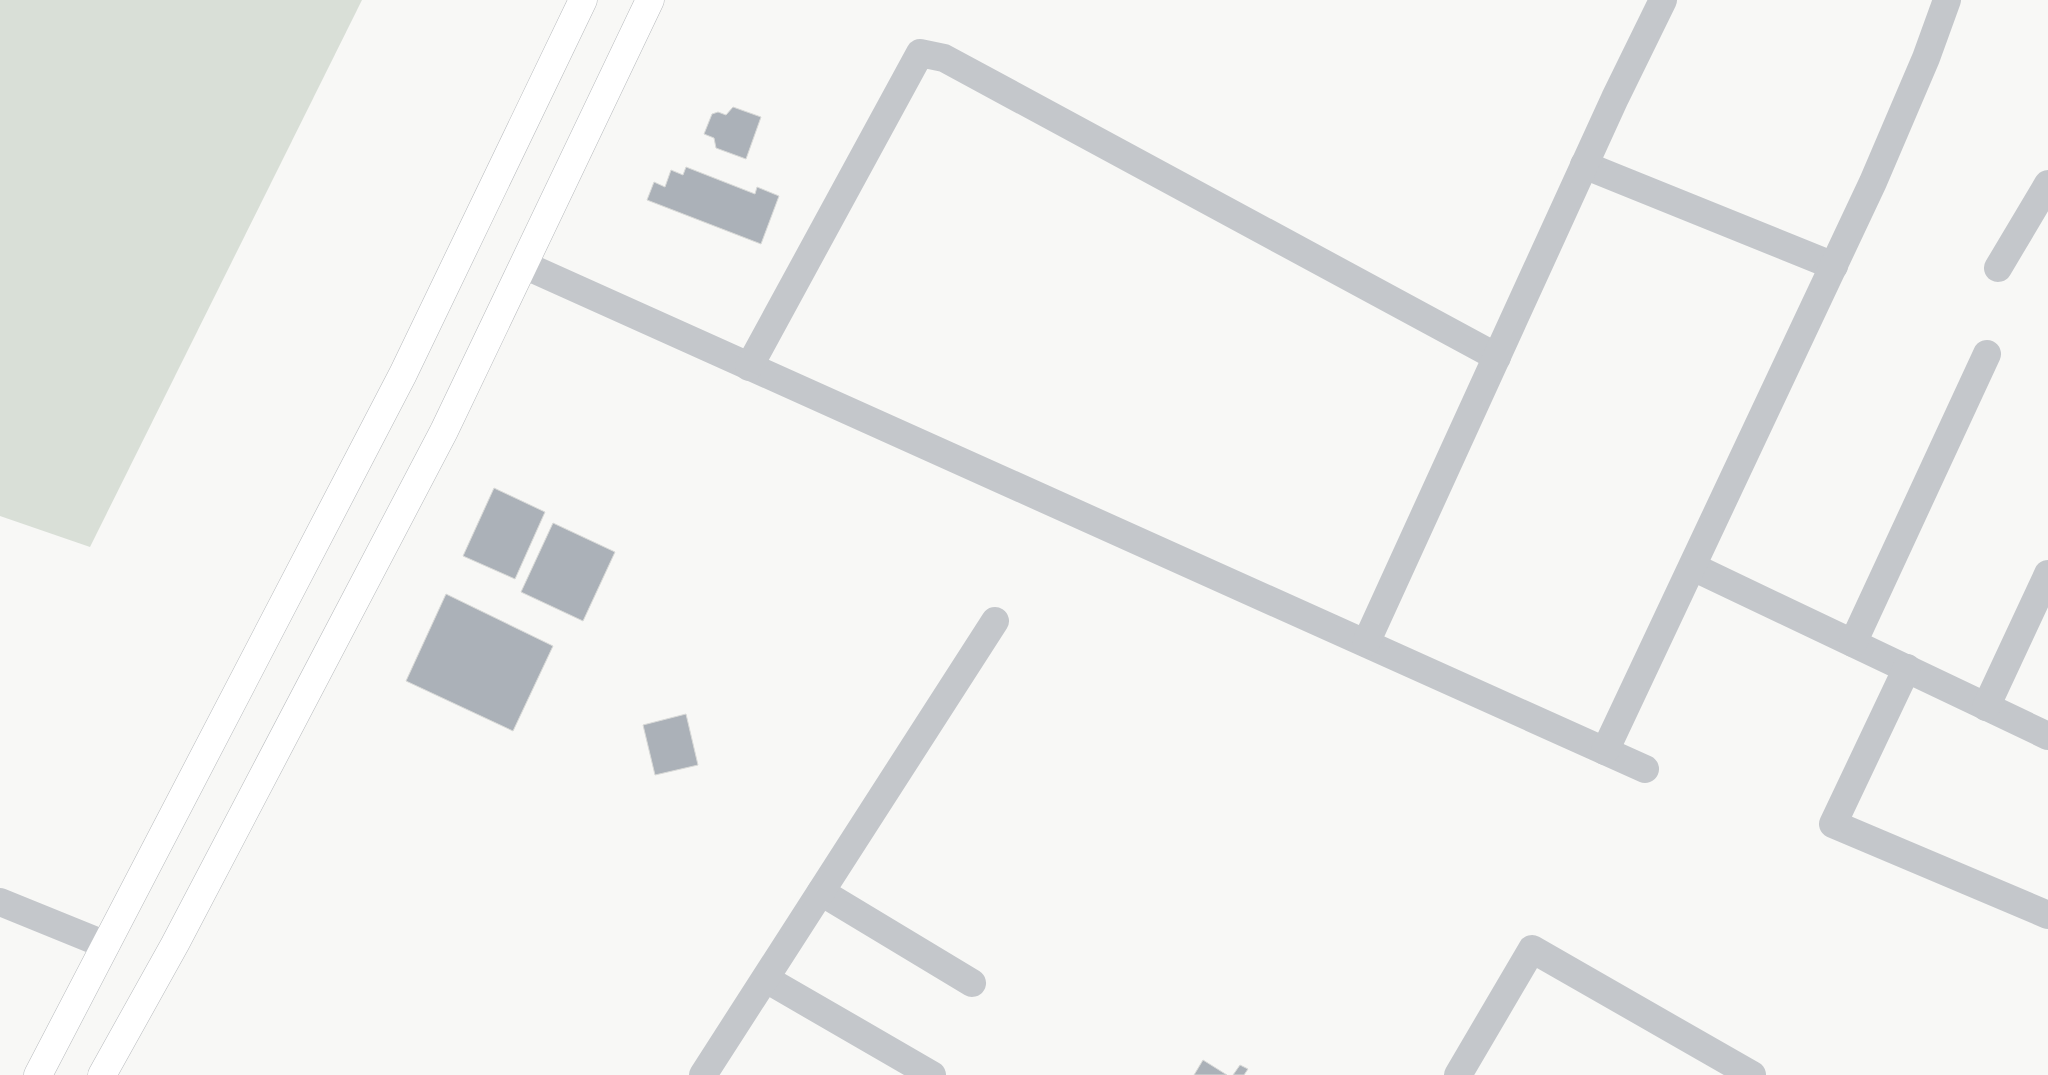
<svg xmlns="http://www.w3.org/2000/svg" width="2048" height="1075" viewBox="0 0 2048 1075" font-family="Arial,sans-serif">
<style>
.green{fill:#d9dfd7}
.building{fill:#abb1b8;stroke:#d9dad8}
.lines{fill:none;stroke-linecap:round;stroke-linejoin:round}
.highway-casing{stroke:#b7babd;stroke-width:29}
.minor{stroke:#c4c7cb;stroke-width:28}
.highway{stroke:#fff;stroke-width:28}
</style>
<rect width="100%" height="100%" fill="#f8f8f6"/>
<polygon class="green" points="0,0 362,0 90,547 0,516"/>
<g class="building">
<polygon points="733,107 761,117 746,159 716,148 714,138 704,134 712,114 718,112 726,115"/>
<polygon points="686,167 755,194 757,187 779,196 761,244 647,200 654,182 665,187 671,170 683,175"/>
<polygon points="494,488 545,512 515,579 463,556"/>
<polygon points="553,523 615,552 583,621 521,592"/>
<polygon points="446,594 553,646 513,731 406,681"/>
<polygon points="686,714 698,765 655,775 643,725"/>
<polygon points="1203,1060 1227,1075 1194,1075"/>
<polygon points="1240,1065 1248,1069 1244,1075 1233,1075"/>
</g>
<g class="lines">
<defs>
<g id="highway">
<polyline points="38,1075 403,374 583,0"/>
<polyline points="102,1075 175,944 444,431 650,0"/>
</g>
</defs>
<use href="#highway" class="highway-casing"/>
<g class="minor">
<polyline points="1584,165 1834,266"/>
<polyline points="524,265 1645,769"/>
<polyline points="1998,268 2048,184"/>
<polyline points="749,367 920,53 944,58 1497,357"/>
<polyline points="1693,567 2048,736"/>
<polyline points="1366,643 1615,98 1663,0"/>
<polyline points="1853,643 1987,354"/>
<polyline points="1907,668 1833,824 2048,915"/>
<polyline points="1986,707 2048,574"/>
<polyline points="1605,751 1873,182 1926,58 1947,0"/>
<polyline points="821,892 972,983"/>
<polyline points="0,902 106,945"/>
<polyline points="766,979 932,1075"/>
<polyline points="703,1075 995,621"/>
<polyline points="1458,1075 1532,949 1752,1075"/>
</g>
<use href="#highway" class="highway"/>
</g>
</svg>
